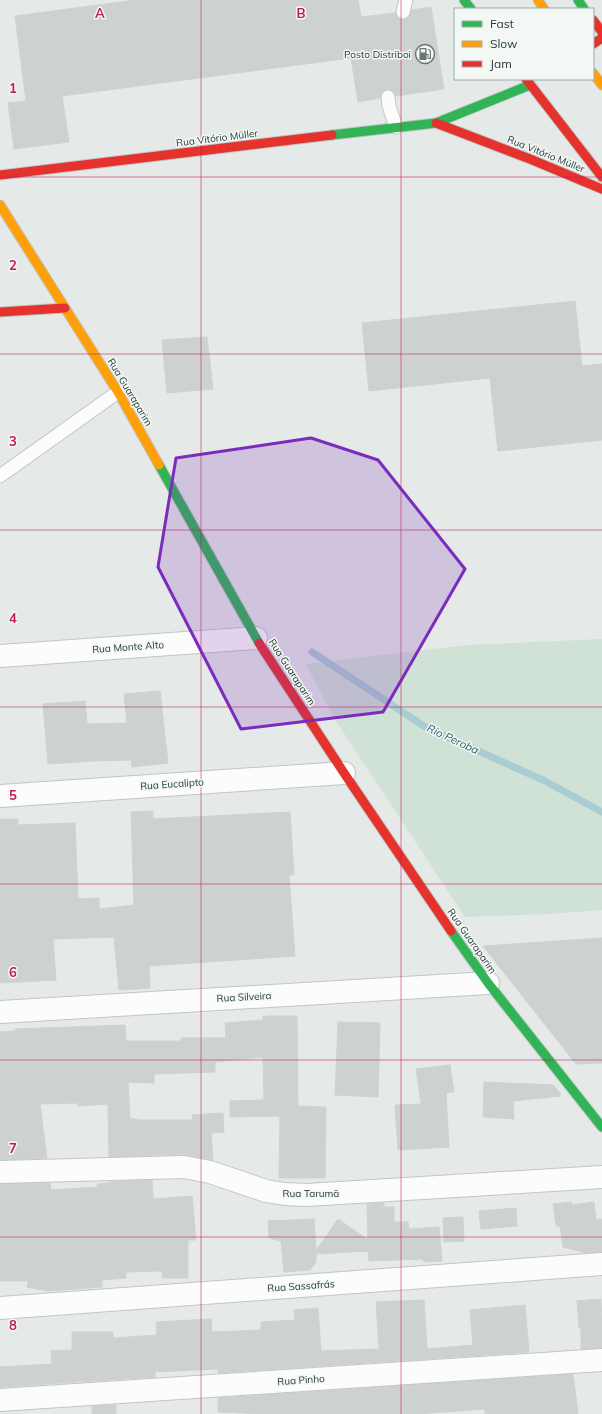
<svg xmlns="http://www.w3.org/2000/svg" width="602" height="1414" viewBox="0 0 602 1414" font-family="Mulish,sans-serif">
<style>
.green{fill:#d0e1d5}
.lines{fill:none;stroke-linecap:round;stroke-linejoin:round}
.stream{stroke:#aaccd3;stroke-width:7}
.building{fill:#cdd2d0;stroke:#ced2d0}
.lane-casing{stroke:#c2c6c4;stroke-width:15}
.street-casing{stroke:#c2c6c4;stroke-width:24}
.fast-casing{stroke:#c0c6c4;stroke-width:11}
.slow-casing{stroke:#c0c6c4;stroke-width:11}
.jam-casing{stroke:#c0c6c4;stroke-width:11}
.lane{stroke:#fbfcfb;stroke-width:13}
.street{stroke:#fbfcfb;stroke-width:22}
.fast{stroke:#30b455;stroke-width:9}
.slow{stroke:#ff9f0a;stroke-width:9}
.jam{stroke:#e5322d;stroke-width:9}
.marked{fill:#7b2cbf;fill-opacity:0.2;stroke:#7b2cbf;stroke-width:3;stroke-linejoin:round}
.grid{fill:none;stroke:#c2185b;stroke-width:1;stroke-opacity:0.55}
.labels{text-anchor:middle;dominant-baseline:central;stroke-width:3;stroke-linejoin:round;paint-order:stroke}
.poi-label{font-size:10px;fill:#243a35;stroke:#f3f8f5;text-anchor:end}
.street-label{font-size:10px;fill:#243a35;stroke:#f3f8f5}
.water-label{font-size:11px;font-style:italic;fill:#256070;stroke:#f3f8f5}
.grid-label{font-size:13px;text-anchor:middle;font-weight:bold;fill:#c2185b;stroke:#f3f8f5;stroke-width:3;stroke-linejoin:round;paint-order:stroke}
</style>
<rect width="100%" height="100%" fill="#e5e9e7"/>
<polygon class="green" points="602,639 602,910 548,914 465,917 332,715 306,664 469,645"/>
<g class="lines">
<polyline class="stream" points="312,652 427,728 543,780 602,812"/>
</g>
<g class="building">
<polygon points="136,0 358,0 361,17 395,13 397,17 401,20 408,18 412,10 431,7 444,89 396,96 392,90 387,89 381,93 380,98 358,102 351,58 62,96 69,142 14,149 8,103 26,101 15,16"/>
<polygon points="575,301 582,366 602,364 602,440 498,451 490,378 369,391 362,323"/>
<polygon points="207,337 213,389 167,393 162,340"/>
<polygon points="160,691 168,763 132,767 131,760 95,761 48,764 43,704 85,701 87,724 127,723 124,694"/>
<polygon points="153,811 153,819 290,812 294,875 289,875 295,956 149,966 150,988 119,990 114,937 53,939 56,980 0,983 0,819 18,819 18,825 75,823 78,899 99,898 99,909 134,905 131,812"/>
<polygon points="602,938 602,1063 576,1064 483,946"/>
<polygon points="263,1016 297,1016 298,1106 326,1107 325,1178 279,1178 280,1116 230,1117 230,1101 264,1100 263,1057 215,1062 215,1072 154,1074 154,1083 128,1082 130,1119 137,1119 137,1120 193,1120 192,1115 223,1113 224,1132 211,1133 213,1160 184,1154 109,1157 108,1104 78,1106 78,1103 40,1104 47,1158 0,1160 0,1032 15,1031 15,1029 125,1025 126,1041 181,1041 181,1038 226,1038 225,1023 263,1020"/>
<polygon points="338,1022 380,1023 378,1097 335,1095"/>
<polygon points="450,1065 454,1092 446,1093 449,1147 398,1150 395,1105 421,1104 416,1069"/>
<polygon points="484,1082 553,1085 560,1093 560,1096 513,1101 514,1119 483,1117"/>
<polygon points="152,1180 153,1199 192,1196 196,1240 188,1240 188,1278 162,1278 162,1271 126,1272 126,1278 102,1280 102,1287 49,1291 27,1287 28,1281 0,1281 0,1184 50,1183 51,1190 98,1187 97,1184 109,1183 109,1182"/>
<polygon points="572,1202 572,1205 594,1202 596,1220 602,1219 602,1252 583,1253 583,1252 563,1247 560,1226 556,1226 553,1204"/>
<polygon points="384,1203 384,1207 394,1207 394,1222 408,1222 409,1229 439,1227 442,1261 424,1262 423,1259 369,1261 368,1251 316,1254 316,1262 310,1270 284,1272 281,1241 269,1238 268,1221 314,1219 316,1251 338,1219 368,1240 367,1204"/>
<polygon points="516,1208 517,1226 481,1229 479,1211"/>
<polygon points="463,1217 464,1241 444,1242 443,1218"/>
<polygon points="601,1299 602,1348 581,1349 581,1328 579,1328 577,1301"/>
<polygon points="424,1300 427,1349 473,1345 470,1310 525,1305 529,1352 218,1373 218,1369 155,1372 155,1377 0,1387 0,1367 52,1364 51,1351 72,1350 72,1332 113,1332 113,1338 157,1335 156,1322 211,1319 212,1332 261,1330 261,1322 295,1320 294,1310 318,1308 321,1351 379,1349 376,1302"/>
<polygon points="573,1374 578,1414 485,1414 485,1409 416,1414 268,1414 218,1412 218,1398"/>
<polygon points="116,1405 116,1414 92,1414 92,1406"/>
</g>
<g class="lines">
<defs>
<g id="lane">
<polyline points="403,12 406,0"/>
<polyline points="388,97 389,106 396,127"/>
<polyline points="0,476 118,392"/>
</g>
<g id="street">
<polyline points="0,656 256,638"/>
<polyline points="0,796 344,773"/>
<polyline points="0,1012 488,983"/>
<polyline points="0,1172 184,1167 210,1172 266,1191 285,1194 307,1195 602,1177"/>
<polyline points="0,1308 602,1264"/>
<polyline points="0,1400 602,1360"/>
</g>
<g id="fast">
<polyline points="464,0 471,9"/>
<polyline points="578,0 584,9"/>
<polyline points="332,135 436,123 530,85"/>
<polyline points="159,465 259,643"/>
<polyline points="451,931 488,983 602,1127"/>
</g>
<g id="slow">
<polyline points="538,0 544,9"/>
<polyline points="593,73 602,85"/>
<polyline points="0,205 118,392 159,465"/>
</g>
<g id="jam">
<polyline points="593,20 602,32"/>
<polyline points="593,44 602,38"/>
<polyline points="526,79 602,177"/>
<polyline points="436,123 530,159 602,189"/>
<polyline points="0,175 332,135"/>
<polyline points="0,312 65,308"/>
<polyline points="259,643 344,773 451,931"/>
</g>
</defs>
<use href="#lane" class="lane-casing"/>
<use href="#street" class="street-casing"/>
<use href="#fast" class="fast-casing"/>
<use href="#slow" class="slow-casing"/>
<use href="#jam" class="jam-casing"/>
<use href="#lane" class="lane"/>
<use href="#street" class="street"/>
<use href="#fast" class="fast"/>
<use href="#slow" class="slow"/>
<use href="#jam" class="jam"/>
</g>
<path class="marked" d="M311,438L378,460L465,569L383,712L241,729L158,567L176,458Z"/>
<path class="grid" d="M201,0V1414M401,0V1414M0,177H602M0,354H602M0,530H602M0,707H602M0,884H602M0,1060H602M0,1237H602"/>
<defs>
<symbol id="fuel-ring" viewBox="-11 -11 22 22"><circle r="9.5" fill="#f3f8f5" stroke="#687773" stroke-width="1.5"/><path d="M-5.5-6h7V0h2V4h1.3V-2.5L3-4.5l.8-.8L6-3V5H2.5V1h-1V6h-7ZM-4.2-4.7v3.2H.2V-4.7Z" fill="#687773"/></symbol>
</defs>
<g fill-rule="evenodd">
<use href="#fuel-ring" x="414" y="43" width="22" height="22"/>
</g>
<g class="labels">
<g class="poi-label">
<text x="411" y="54">Posto Distriboi</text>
</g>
<g class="street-label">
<text transform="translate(217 138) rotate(-7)">Rua Vitório Müller</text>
<text transform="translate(546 154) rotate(22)">Rua Vitório Müller</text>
<text transform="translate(130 392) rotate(59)">Rua Guaraparim</text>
<text transform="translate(128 647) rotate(-4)">Rua Monte Alto</text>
<text transform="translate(292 672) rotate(57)">Rua Guaraparim</text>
<text transform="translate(172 784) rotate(-4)">Rua Eucalipto</text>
<text transform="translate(472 941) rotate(55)">Rua Guaraparim</text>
<text transform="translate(244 997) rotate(-3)">Rua Silveira</text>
<text x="311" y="1193">Rua Tarumã</text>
<text transform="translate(301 1286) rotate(-4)">Rua Sassafrás</text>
<text transform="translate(301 1380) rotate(-4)">Rua Pinho</text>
</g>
<g class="water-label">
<text transform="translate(453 739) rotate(25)">Rio Peroba</text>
</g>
</g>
<g class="grid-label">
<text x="100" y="18">A</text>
<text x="301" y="18">B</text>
<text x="13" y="93">1</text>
<text x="13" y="270">2</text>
<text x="13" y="446">3</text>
<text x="13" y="623">4</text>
<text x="13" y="800">5</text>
<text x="13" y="977">6</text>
<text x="13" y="1153">7</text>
<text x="13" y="1330">8</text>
</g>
<rect x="454" y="8" width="140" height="72" fill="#f3f8f5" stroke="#a0aca8"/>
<rect x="462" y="21" width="20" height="6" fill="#30b455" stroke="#a0aca8"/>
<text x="490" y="28" font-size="12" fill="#243a35">Fast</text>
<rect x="462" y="41" width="20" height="6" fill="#ff9f0a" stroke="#a0aca8"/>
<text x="490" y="48" font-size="12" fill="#243a35">Slow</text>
<rect x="462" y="61" width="20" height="6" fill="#e5322d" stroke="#a0aca8"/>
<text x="490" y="68" font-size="12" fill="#243a35">Jam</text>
</svg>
